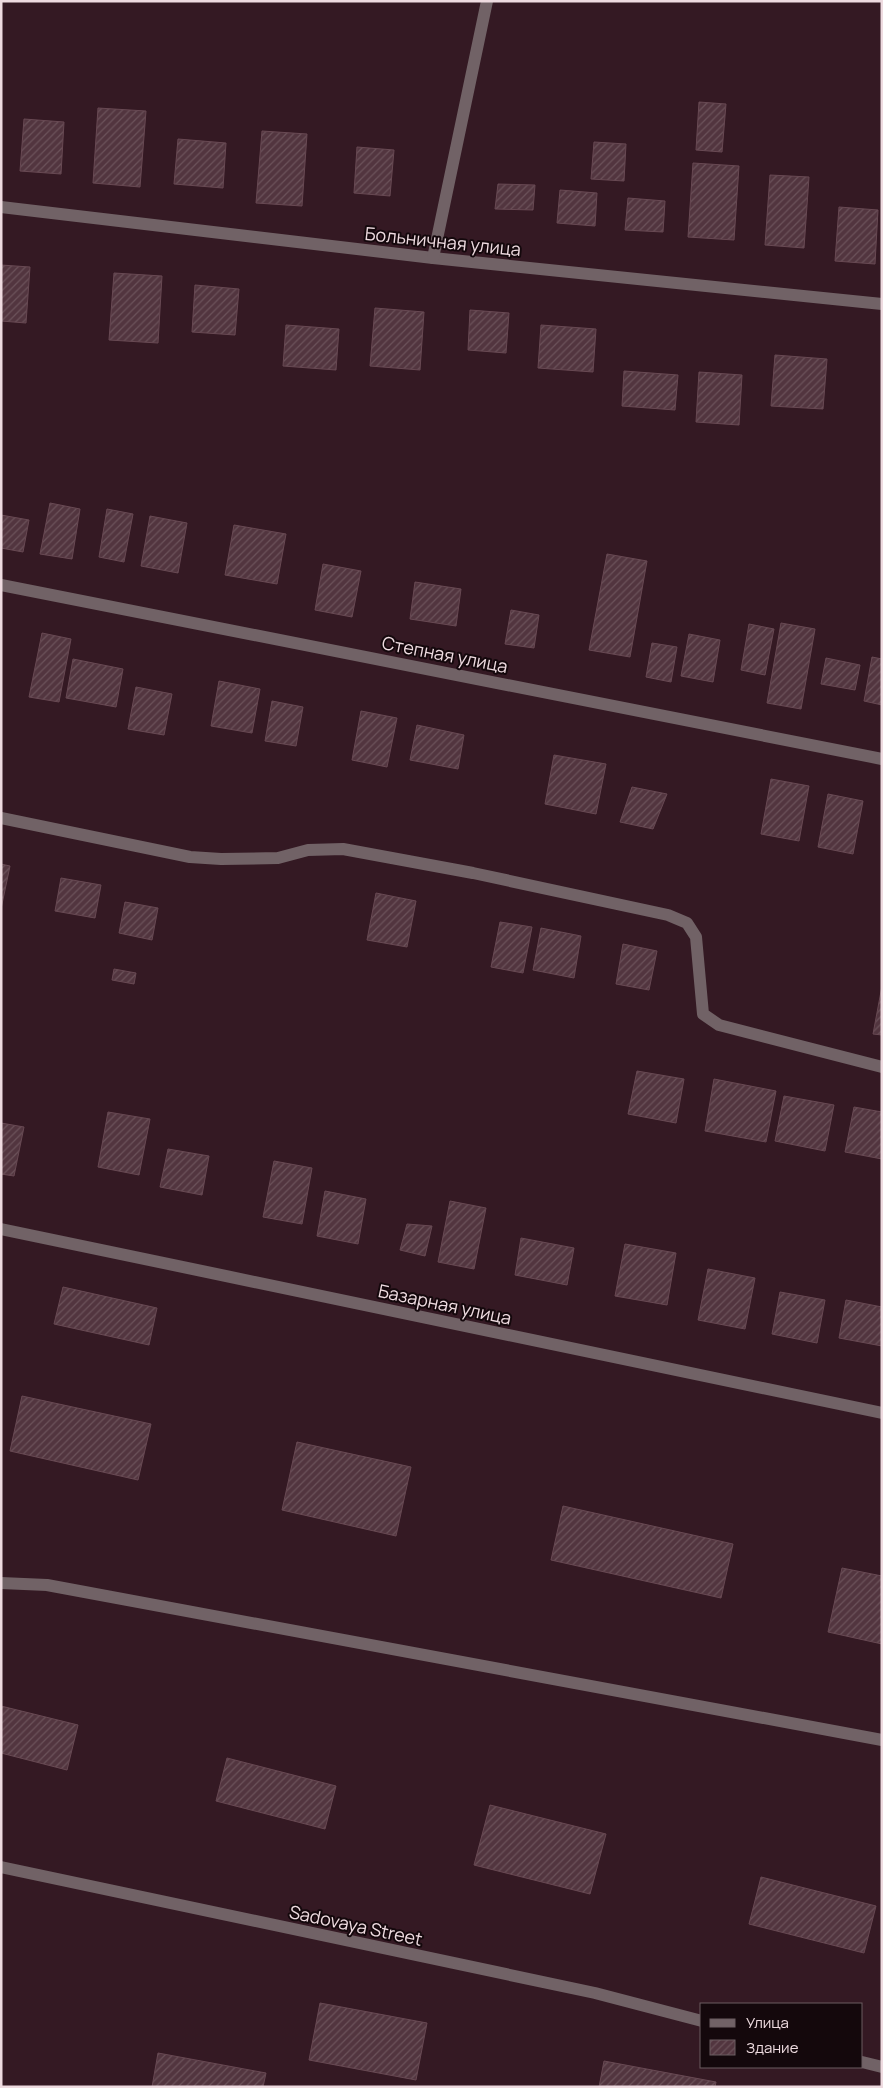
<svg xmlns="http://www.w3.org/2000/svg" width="883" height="2088" viewBox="0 0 883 2088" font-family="Manrope,sans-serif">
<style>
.building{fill:url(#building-hatch);stroke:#684953}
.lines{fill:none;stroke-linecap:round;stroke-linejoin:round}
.minor{stroke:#716266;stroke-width:12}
.labels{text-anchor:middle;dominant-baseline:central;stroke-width:4;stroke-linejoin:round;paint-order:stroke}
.street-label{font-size:18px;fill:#eedbe0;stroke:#14080c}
</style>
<defs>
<pattern id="building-hatch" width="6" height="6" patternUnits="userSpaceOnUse" patternTransform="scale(1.25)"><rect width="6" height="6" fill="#52353f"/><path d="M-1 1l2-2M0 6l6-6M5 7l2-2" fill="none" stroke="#6b525a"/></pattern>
</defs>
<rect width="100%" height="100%" fill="#341923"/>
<g class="building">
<polygon points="699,102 726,104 722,152 696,150"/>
<polygon points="98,108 146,111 140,187 93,183"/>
<polygon points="24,119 64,122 61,174 20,171"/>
<polygon points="262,131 307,134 302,206 256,203"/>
<polygon points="178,139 226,143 223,188 174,184"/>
<polygon points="594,142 626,144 624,181 591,179"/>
<polygon points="357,147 394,150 390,196 354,193"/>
<polygon points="693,163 739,166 734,240 688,237"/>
<polygon points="770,175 809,177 804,248 765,245"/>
<polygon points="498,184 535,185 533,210 495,209"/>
<polygon points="560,190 597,193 595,226 557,223"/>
<polygon points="628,198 665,201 663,232 625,230"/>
<polygon points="839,207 878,210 875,264 835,261"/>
<polygon points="1,265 30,267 26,323 1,321"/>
<polygon points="114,273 162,276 158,343 109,340"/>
<polygon points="195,285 239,289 235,335 192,332"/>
<polygon points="375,308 424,312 420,370 370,366"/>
<polygon points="470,310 509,313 506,353 468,350"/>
<polygon points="286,325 339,329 336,370 283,366"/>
<polygon points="541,325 596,329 593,372 538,368"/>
<polygon points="775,355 827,359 823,409 771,406"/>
<polygon points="624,371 678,375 675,410 622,406"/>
<polygon points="699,372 742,375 739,425 696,422"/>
<polygon points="50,503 80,509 72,559 40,554"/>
<polygon points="107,509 133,514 124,562 99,557"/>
<polygon points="1,515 29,520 23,552 1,548"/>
<polygon points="150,516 187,523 178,573 141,566"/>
<polygon points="234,525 286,534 277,584 225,575"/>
<polygon points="607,554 647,561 630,657 589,650"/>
<polygon points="323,564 361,571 352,617 315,610"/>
<polygon points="415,582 461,589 456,626 410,619"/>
<polygon points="511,610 539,615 534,648 505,644"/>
<polygon points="781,623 815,629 801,709 767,703"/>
<polygon points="749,624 774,629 765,675 741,670"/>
<polygon points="42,633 71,639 59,702 29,697"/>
<polygon points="689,634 720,640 713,682 681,676"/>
<polygon points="652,643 677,647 671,682 646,677"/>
<polygon points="872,657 882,659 882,705 864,701"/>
<polygon points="826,658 860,665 855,690 821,684"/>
<polygon points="73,659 123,669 116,707 66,698"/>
<polygon points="219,681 260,689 252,733 211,726"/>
<polygon points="136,687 172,694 164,735 128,729"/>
<polygon points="272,701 303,707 296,746 265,741"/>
<polygon points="361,711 397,718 387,767 352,760"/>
<polygon points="417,725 464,735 458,769 410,760"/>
<polygon points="554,755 606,764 596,814 545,804"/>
<polygon points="771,779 809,786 799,841 761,834"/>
<polygon points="632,787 667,794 653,829 620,822"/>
<polygon points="828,794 863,801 853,854 818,847"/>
<polygon points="1,864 10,866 1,909"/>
<polygon points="61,878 101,885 95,918 55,911"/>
<polygon points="376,893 416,901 407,947 367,940"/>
<polygon points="125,902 158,908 152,940 119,933"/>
<polygon points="500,922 532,927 523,973 491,967"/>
<polygon points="541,928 581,936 574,978 533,970"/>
<polygon points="623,944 657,951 649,990 616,984"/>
<polygon points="114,969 136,973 134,984 112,980"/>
<polygon points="882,986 882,1035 873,1034"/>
<polygon points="637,1071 684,1079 676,1123 628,1114"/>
<polygon points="714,1079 776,1091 766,1142 705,1131"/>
<polygon points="784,1096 834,1105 825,1151 775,1141"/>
<polygon points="854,1107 882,1112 882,1159 845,1152"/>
<polygon points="108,1112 150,1119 139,1175 98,1167"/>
<polygon points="1,1123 24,1127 14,1176 1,1174"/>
<polygon points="168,1149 209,1156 202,1195 160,1187"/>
<polygon points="274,1161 312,1168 302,1224 263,1217"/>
<polygon points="325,1191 366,1199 358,1244 317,1236"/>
<polygon points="450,1201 486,1208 474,1269 438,1262"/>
<polygon points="407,1224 432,1226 425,1256 400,1250"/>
<polygon points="521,1238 574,1248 567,1285 515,1275"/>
<polygon points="625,1244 676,1253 667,1305 615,1296"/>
<polygon points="708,1269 755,1278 745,1329 698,1320"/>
<polygon points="63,1287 157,1308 149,1345 54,1324"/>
<polygon points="780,1292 825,1300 817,1343 772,1334"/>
<polygon points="846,1300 882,1307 882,1346 839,1338"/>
<polygon points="22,1396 151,1424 138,1480 10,1451"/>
<polygon points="297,1442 411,1467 396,1536 282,1510"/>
<polygon points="563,1506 733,1544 721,1598 551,1560"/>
<polygon points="842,1568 882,1576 882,1644 828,1632"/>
<polygon points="1,1706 78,1725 67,1770 1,1753"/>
<polygon points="227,1758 336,1786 325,1829 216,1801"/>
<polygon points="490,1805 606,1834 590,1894 474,1865"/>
<polygon points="761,1877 876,1906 864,1953 749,1924"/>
<polygon points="320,2003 427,2023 416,2080 309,2060"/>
<polygon points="158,2053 266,2073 263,2087 152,2087"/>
<polygon points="604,2061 716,2082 715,2087 599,2087"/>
</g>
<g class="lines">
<g class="minor">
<polyline points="1,207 433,258 882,304"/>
<polyline points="433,258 487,1"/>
<polyline points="1,585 882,759"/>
<polyline points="1,818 190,857 221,859 278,858 308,850 343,849 473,873 668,915 687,923 696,937 703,1014 719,1025 882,1067"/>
<polyline points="1,1229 882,1413"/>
<polyline points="1,1583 47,1585 882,1740"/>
<polyline points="1,1867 595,1993 702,2021"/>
<polyline points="862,2062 882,2067"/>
</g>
</g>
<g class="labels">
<g class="street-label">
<text transform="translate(443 241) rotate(6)">Больничная улица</text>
<text transform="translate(445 654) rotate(11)">Степная улица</text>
<text transform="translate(445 1304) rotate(12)">Базарная улица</text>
<text transform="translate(356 1925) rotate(12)">Sadovaya Street</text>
</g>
</g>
<rect width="883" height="2088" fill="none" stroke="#eedbe0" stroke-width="5"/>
<rect x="700" y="2003" width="162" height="65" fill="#14080c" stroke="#6b5c61"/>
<rect x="710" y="2019" width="25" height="8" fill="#716266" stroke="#6b5c61"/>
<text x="746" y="2028" font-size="15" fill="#eedbe0">Улица</text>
<rect x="710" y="2040" width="25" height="15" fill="url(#building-hatch)" stroke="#6b5c61"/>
<text x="746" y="2053" font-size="15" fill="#eedbe0">Здание</text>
</svg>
